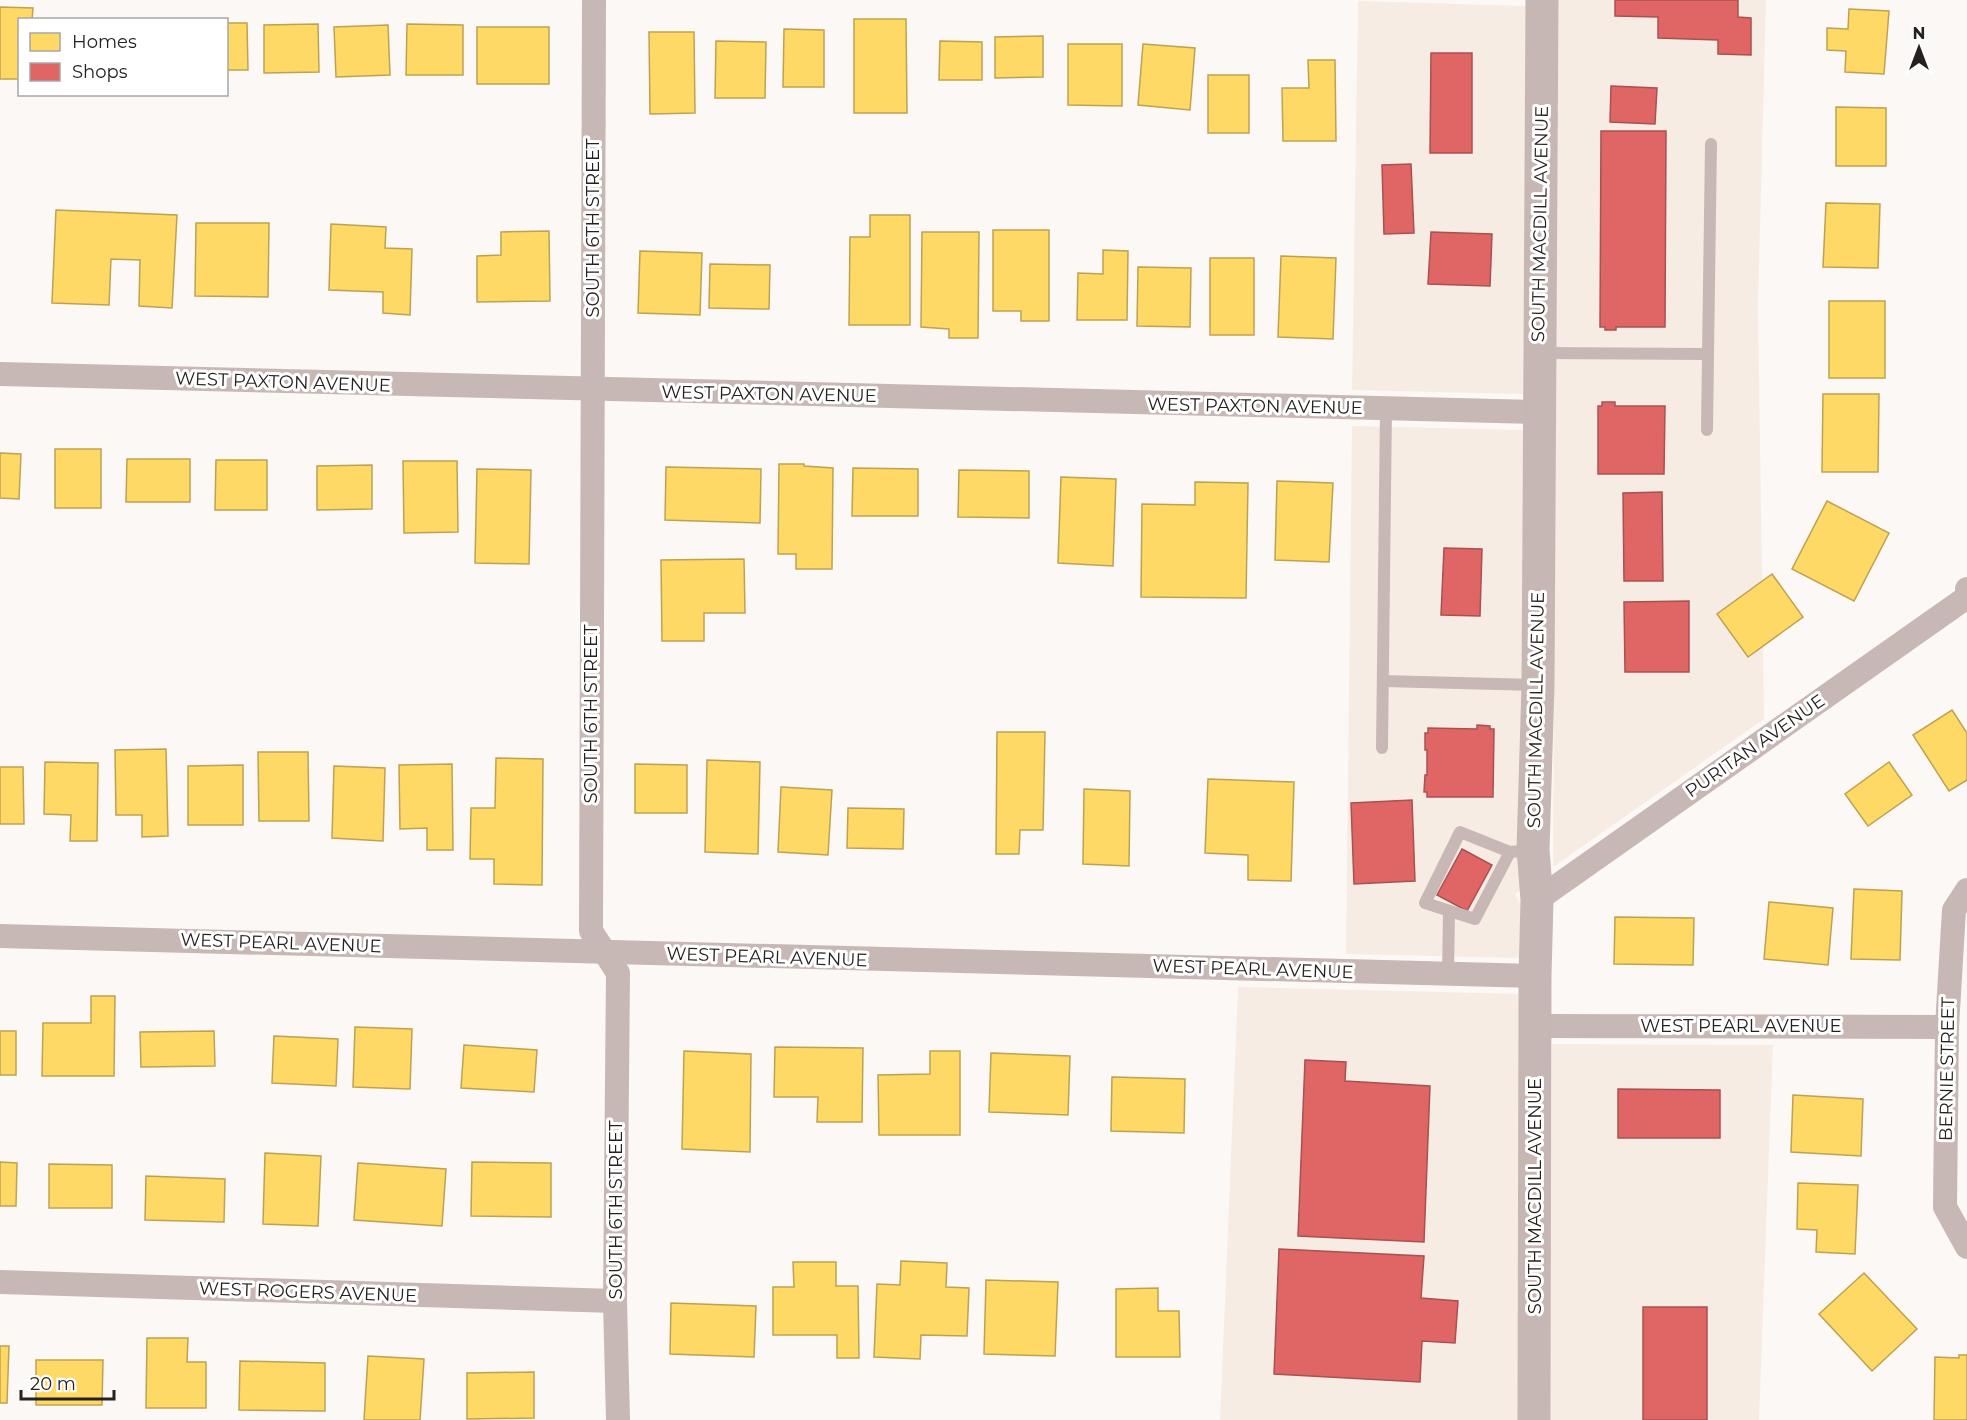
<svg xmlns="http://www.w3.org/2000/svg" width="1967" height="1420" viewBox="0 0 1967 1420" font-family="Montserrat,sans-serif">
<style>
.built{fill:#f7ece4}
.homes{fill:#ffd966;stroke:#bea251;stroke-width:1.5}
.shops{fill:#e06666;stroke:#a85151;stroke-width:1.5}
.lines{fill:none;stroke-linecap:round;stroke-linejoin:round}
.lane{stroke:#c8b8b5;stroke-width:12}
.street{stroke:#c8b8b5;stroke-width:24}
.secondary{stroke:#c7b7b4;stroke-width:33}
.labels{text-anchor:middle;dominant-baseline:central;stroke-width:6;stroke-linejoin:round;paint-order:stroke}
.street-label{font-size:18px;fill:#25211f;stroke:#fff}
</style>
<rect width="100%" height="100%" fill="#fbf8f6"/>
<g class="built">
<polygon points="1558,0 1766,0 1758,306 1764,719 1553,867"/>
<polygon points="1358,1 1526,6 1523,394 1352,390"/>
<polygon points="1352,426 1523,430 1521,890 1515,894 1521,905 1519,958 1346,954"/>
<polygon points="1238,987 1518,994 1518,1420 1220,1420"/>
<polygon points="1552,1044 1773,1045 1759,1420 1550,1420"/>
</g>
<g class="homes">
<polygon points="0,7 33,8 32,20 20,20 20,79 0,79"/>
<polygon points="1849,9 1889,11 1884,74 1845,72 1846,51 1827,50 1827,28 1848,29"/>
<polygon points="854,19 906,19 907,113 854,113"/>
<polygon points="226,23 247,23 248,70 226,70"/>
<polygon points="318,24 319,72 264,73 264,25"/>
<polygon points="407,24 463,25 463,75 406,75"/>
<polygon points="388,25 390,75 336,77 334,27"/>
<rect x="477" y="27" width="72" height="57"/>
<polygon points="784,29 824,30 824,87 783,87"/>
<polygon points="649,32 694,32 695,113 650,114"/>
<polygon points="1043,36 1043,77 995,78 995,37"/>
<polygon points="716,41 766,42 765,98 715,98"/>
<polygon points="940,41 982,42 982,80 939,80"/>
<polygon points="1068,44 1122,44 1122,106 1068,105"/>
<polygon points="1143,44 1195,48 1190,110 1138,105"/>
<polygon points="1308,60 1335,60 1336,141 1283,141 1282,88 1309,88"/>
<rect x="1208" y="75" width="41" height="58"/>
<polygon points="1836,107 1886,108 1886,166 1836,166"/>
<polygon points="1826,203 1880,204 1878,268 1823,267"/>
<polygon points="56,210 177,215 172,308 139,306 140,260 111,259 109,305 52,303"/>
<polygon points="870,215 910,215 910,325 849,325 850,237 870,237"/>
<polygon points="196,223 269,223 268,297 195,296"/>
<polygon points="331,224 386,227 385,248 412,249 410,315 383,313 383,292 329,290"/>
<polygon points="993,230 1049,230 1049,321 1021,321 1021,311 993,311"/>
<polygon points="549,231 550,301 477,302 477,256 501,255 501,232"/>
<polygon points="922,232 979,232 978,338 949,338 949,329 921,327"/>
<polygon points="1103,250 1128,251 1127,320 1077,320 1078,273 1103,274"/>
<polygon points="640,251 702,253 700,315 638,313"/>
<polygon points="1281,256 1336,258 1333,339 1278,337"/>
<rect x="1210" y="258" width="44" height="77"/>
<polygon points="710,264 770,265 769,309 709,308"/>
<polygon points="1138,267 1191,268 1190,327 1137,326"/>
<rect x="1829" y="301" width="56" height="77"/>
<polygon points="1823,394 1879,394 1878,472 1822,472"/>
<rect x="55" y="449" width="46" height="59"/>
<polygon points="0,453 21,454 19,499 0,498"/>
<polygon points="127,459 190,459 190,502 126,502"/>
<polygon points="216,460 267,460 267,510 215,510"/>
<polygon points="403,461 457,461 458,532 404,533"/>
<polygon points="779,464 804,464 804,466 833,468 832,569 796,569 796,554 778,554"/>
<polygon points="372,465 372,509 317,510 317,466"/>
<polygon points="666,467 761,469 760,523 665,520"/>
<polygon points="853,468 918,469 918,516 852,516"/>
<polygon points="477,469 531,470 529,564 475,563"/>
<polygon points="959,470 1029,471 1029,518 958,517"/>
<polygon points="1061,477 1116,479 1113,566 1058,563"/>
<polygon points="1277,481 1333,483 1329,562 1275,560"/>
<polygon points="1195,482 1248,483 1246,598 1141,597 1142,504 1195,505"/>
<polygon points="1827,501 1889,533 1854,601 1792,569"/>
<polygon points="744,559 745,613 704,613 704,641 662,641 661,560"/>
<polygon points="1772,574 1803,617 1748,657 1717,614"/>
<polygon points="1952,710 1967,733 1967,780 1949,791 1913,735"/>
<polygon points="997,732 1045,732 1043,830 1020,830 1019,854 996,854"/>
<polygon points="166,749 168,836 142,837 142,815 116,815 115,750"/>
<polygon points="258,752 308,752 309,821 259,821"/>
<polygon points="496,758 543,759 542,885 494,884 494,859 470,859 471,808 495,808"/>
<polygon points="707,760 760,762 758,854 705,852"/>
<polygon points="45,762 98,763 97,841 70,841 71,815 44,814"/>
<polygon points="1889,762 1912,795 1868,826 1845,794"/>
<polygon points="452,764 453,850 427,850 427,828 400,829 399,765"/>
<polygon points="635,764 687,765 687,813 635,813"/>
<polygon points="243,765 243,825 188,825 188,766"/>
<polygon points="334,766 385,768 383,841 332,838"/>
<polygon points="0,767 23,767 24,824 0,824"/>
<polygon points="1208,779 1294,782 1291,881 1248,880 1248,855 1205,853"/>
<polygon points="781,787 832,790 828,855 778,852"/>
<polygon points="1084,789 1130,791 1129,866 1083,864"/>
<polygon points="848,808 904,809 903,849 847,848"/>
<polygon points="1854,889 1902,891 1900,960 1851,959"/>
<polygon points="1769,902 1833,908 1828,965 1764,959"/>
<polygon points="1615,917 1694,918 1693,965 1614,964"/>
<polygon points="91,996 115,996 114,1076 42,1076 43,1023 91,1023"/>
<polygon points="355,1027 412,1029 410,1089 353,1087"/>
<rect x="0" y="1031" width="16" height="44"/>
<polygon points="214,1031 215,1066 141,1067 140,1032"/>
<polygon points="274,1036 338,1039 336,1086 272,1083"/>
<polygon points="464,1045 537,1050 534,1092 461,1088"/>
<polygon points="775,1047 863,1048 862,1122 817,1122 818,1097 774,1097"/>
<polygon points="684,1051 751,1054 750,1152 682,1149"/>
<polygon points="930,1051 960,1051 960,1135 879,1135 878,1075 930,1074"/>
<polygon points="991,1053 1070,1056 1068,1115 989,1112"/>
<polygon points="1112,1077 1185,1079 1184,1133 1111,1131"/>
<polygon points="1793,1095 1863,1099 1861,1156 1791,1152"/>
<polygon points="265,1153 321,1156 318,1226 263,1224"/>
<polygon points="0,1162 17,1163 16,1206 0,1206"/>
<polygon points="472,1162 551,1163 551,1217 471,1216"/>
<polygon points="358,1163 446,1169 442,1226 354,1220"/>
<polygon points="49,1164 112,1165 112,1208 49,1208"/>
<polygon points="146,1176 225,1179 224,1222 145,1220"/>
<polygon points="1798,1183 1858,1185 1855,1254 1816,1252 1817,1230 1797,1229"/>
<polygon points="901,1261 947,1263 946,1287 969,1288 967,1336 921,1335 920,1359 874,1357 877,1284 900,1285"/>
<polygon points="793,1262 836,1262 836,1286 858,1286 859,1358 837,1358 837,1335 773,1335 773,1287 794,1287"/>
<polygon points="1864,1273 1917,1329 1872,1371 1819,1314"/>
<polygon points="986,1280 1058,1282 1055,1356 984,1354"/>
<polygon points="1158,1288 1158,1311 1179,1311 1180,1357 1116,1357 1116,1289"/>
<polygon points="671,1303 756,1306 754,1357 670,1354"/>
<polygon points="147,1338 188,1338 187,1362 206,1362 206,1408 146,1408"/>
<polygon points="0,1346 9,1346 7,1403 0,1403"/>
<polygon points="1959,1355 1967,1355 1967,1420 1934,1420 1935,1357 1959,1358"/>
<polygon points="368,1356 424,1359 420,1420 364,1420"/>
<polygon points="36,1360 103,1360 102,1405 36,1405"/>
<polygon points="240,1361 325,1363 325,1411 239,1410"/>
<polygon points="534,1372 534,1418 467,1419 467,1373"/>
</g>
<g class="shops">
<polygon points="1615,0 1738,0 1738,17 1751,18 1751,55 1718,54 1718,40 1658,38 1658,17 1615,16"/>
<polygon points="1431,53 1472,53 1472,153 1430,153"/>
<polygon points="1611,86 1657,88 1655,124 1610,122"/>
<polygon points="1601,131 1666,131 1665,327 1616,327 1616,330 1605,330 1605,327 1600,327"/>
<polygon points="1411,164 1414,233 1384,234 1382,165"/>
<polygon points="1431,232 1492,234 1490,286 1428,284"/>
<polygon points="1602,402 1615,402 1615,406 1665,406 1664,474 1598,474 1598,406 1602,406"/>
<polygon points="1662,492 1663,581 1624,581 1623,493"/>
<polygon points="1444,548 1482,549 1480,616 1441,615"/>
<polygon points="1689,601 1689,672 1625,672 1624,602"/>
<polygon points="1477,725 1490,726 1490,729 1494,729 1493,797 1427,797 1427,792 1424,792 1425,775 1427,775 1427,750 1425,750 1425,733 1428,733 1428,728 1477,729"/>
<polygon points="1412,800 1415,881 1354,884 1351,803"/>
<polygon points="1462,849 1492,865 1467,911 1437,895"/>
<polygon points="1305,1060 1346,1062 1345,1081 1430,1086 1424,1242 1298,1236"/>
<polygon points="1618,1089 1720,1090 1720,1138 1618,1138"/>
<polygon points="1279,1249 1424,1256 1421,1298 1458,1301 1455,1343 1422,1341 1420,1382 1274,1374"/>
<rect x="1643" y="1307" width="64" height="113"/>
</g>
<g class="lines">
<g class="lane">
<polyline points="1540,353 1708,354 1711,144"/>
<polyline points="1707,430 1708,354"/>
<polyline points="1383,681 1537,685"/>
<polyline points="1382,748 1386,409"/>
<polyline points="1510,852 1475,919 1425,903 1460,832 1510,852 1531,850"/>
<polyline points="1448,974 1449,911"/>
</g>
<g class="street">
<polyline points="594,0 591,931 618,973 615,1301 618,1420"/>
<polyline points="0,374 1539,412"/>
<polyline points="1967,890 1954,910 1947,1027 1945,1207 1967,1247"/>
<polyline points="1537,900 1967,597 1967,589"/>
<polyline points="0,936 1535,976"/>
<polyline points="1535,1026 1947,1027"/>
<polyline points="0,1282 615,1301"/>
</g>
<polyline class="secondary" points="1534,1420 1535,976 1537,900 1533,850 1538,685 1542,0"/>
</g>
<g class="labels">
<g class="street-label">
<text transform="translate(1540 224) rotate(-89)">SOUTH MACDILL AVENUE</text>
<text transform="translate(593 228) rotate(-90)">SOUTH 6TH STREET</text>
<text transform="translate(283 382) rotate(2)">WEST PAXTON AVENUE</text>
<text transform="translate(769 394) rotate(1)">WEST PAXTON AVENUE</text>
<text transform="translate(1255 406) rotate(1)">WEST PAXTON AVENUE</text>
<text transform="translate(1536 710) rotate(-89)">SOUTH MACDILL AVENUE</text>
<text transform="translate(591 714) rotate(-90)">SOUTH 6TH STREET</text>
<text transform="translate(1755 746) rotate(-35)">PURITAN AVENUE</text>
<text transform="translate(281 943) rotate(2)">WEST PEARL AVENUE</text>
<text transform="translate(767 957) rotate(2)">WEST PEARL AVENUE</text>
<text transform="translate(1253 969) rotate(2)">WEST PEARL AVENUE</text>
<text x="1741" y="1026">WEST PEARL AVENUE</text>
<text transform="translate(1947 1069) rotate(-89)">BERNIE STREET</text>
<text transform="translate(1535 1196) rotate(-90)">SOUTH MACDILL AVENUE</text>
<text transform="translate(616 1210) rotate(-90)">SOUTH 6TH STREET</text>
<text transform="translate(308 1292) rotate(2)">WEST ROGERS AVENUE</text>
</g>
</g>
<rect x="18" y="18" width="210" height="78" fill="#ffffff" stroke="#a8a6a5" stroke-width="1.5"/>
<rect x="30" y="33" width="30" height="18" fill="#ffd966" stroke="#a8a6a5" stroke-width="1.5"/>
<text x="72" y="48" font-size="18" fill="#25211f">Homes</text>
<rect x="30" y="63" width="30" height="18" fill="#e06666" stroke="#a8a6a5" stroke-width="1.5"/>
<text x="72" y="78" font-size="18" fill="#25211f">Shops</text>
<g transform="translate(1919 48)" stroke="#ffffff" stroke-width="4.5" paint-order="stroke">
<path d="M0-4.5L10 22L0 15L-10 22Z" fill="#25211f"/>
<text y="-9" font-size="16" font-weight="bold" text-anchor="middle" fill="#25211f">N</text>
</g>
<path d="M21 1390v9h93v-9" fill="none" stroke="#25211f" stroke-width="3"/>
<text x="30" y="1390" font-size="18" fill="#25211f" stroke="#ffffff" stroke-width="4.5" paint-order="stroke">20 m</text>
</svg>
